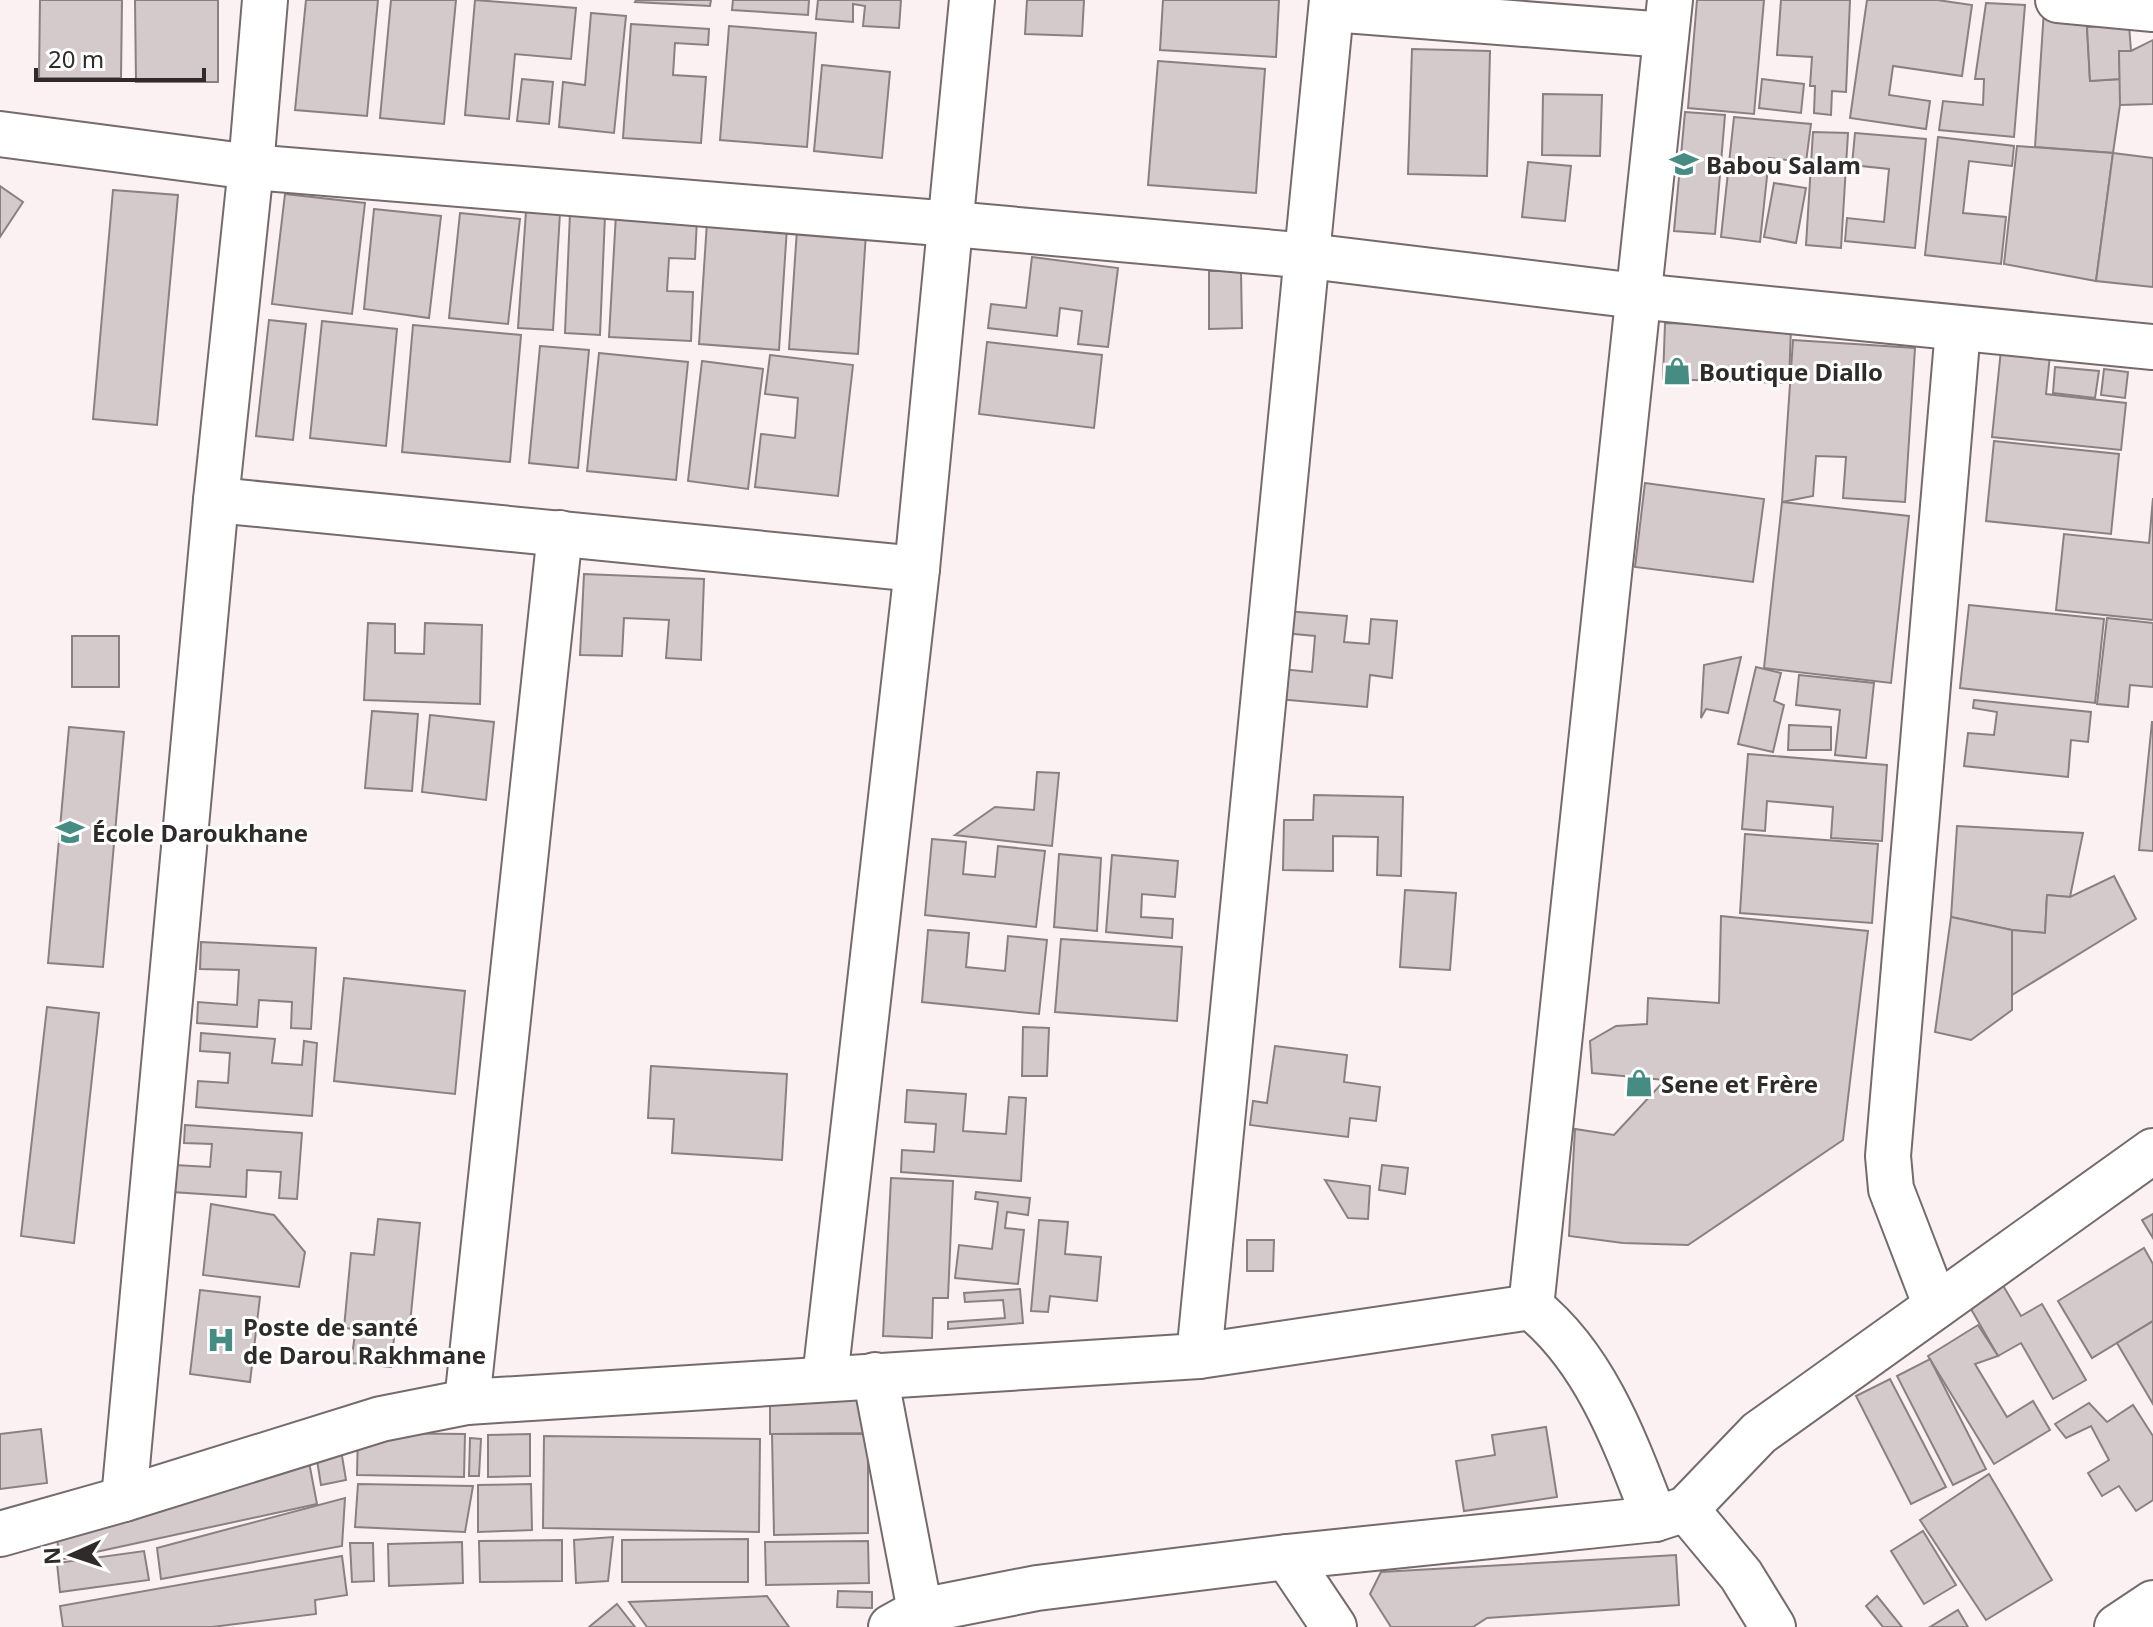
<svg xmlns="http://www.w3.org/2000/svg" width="2153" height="1627" viewBox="0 0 2153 1627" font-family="'Noto Sans',sans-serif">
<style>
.building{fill:#d4cacc;stroke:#8a8082;stroke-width:2}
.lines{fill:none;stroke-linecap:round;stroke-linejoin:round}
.street-casing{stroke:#746b6d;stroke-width:48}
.street{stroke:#fff;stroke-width:44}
.labels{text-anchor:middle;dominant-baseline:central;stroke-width:6;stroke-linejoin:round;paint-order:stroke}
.poi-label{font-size:24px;font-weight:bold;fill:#2f2b2b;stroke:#fff;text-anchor:start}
</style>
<rect width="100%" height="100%" fill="#fbf0f2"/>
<g class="building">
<polygon points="40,0 122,0 121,78 39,78"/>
<polygon points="135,0 218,0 218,82 136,82"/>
<polygon points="306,0 378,0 367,116 295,110"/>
<polygon points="391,0 456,0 444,124 380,118"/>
<polygon points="475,0 576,8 571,59 515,54 509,119 465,115"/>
<polygon points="636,0 711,0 710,6 635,2"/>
<polygon points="733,0 809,0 808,15 732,10"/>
<polygon points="818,0 901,0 899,28 863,26 865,6 853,4 853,22 816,19"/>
<polygon points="1027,0 1084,0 1082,36 1025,34"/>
<polygon points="1163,0 1279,0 1276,57 1160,50"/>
<polygon points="1697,0 1764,0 1754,114 1688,108"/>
<polygon points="1781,0 1850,0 1846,92 1832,91 1831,115 1814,113 1815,86 1810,86 1812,57 1777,55"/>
<polygon points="1867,0 1937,0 1972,5 1962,76 1893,66 1889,95 1930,101 1926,129 1850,118"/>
<polygon points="1986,3 2025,5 2014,137 1939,130 1943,101 1983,105 1984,79 1975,79"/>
<polygon points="2044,10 2092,14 2087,27 2090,81 2120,79 2120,105 2113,153 2035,147"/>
<polygon points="591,13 626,16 614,133 559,127 563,82 585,85"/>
<polygon points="631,24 709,29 708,45 675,43 673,75 706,77 701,143 623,138"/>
<polygon points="2129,25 2131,51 2119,51 2120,79 2090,81 2087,27"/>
<polygon points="729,26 816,33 807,147 720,140"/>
<polygon points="2153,40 2153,104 2120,105 2119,51 2131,51"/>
<polygon points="1412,49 1490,51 1487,176 1408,174"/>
<polygon points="1158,61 1265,69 1256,193 1148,185"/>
<polygon points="822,65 890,72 882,158 814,151"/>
<polygon points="522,79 553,82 549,124 517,121"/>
<polygon points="1762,79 1804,84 1801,113 1759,108"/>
<polygon points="1543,94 1602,95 1600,156 1542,155"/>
<polygon points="1685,112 1725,115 1715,234 1674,231"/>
<polygon points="1734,117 1811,124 1806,162 1769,158 1760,242 1721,237"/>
<polygon points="1813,132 1848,133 1841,248 1806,245"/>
<polygon points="1855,133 1926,139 1915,248 1845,241 1847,218 1884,222 1889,169 1852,165"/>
<polygon points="1938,137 2014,146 2012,166 1969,161 1963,213 2006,217 2001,264 1925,255"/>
<polygon points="2017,146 2113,153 2096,281 2004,264"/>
<polygon points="2113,153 2153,158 2153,287 2096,281"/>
<polygon points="1528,162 1571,166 1565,221 1522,217"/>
<polygon points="1774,183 1806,188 1796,243 1764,237"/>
<polygon points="0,186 23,202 0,237"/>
<polygon points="113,190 178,195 157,425 93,419"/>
<polygon points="285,194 365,203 352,314 272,304"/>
<polygon points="374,209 441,216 429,318 364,309"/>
<polygon points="526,211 560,213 553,330 518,328"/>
<polygon points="460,213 520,219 508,324 449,318"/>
<polygon points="570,213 605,215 600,335 565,333"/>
<polygon points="616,214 697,219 695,259 669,258 667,291 693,292 691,341 609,337"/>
<polygon points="707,222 787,227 779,350 699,344"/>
<polygon points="797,229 866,233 858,354 789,349"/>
<polygon points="1032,257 1118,268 1108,347 1078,344 1082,311 1060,308 1057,336 988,328 991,304 1026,308"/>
<polygon points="1209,271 1241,271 1242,328 1209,329"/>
<polygon points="269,320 306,324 293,440 256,436"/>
<polygon points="322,321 397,329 386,446 310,438"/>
<polygon points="1665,323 1791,327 1789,383 1663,379"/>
<polygon points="413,325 521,335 510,462 402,452"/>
<polygon points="1793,340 1915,348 1905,502 1843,498 1846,457 1816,456 1813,496 1782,502"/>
<polygon points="2002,340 2051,345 2046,394 2126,403 2121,450 1992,437"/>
<polygon points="987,342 1102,355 1094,428 979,414"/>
<polygon points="540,346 589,350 578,468 529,463"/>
<polygon points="599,353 688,362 676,480 587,471"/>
<polygon points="770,355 853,365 838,496 755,487 761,434 795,438 798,398 765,394"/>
<polygon points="702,361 763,369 748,489 688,481"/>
<polygon points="2055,367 2099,371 2095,398 2053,393"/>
<polygon points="2104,369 2128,372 2125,398 2101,395"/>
<polygon points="1994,441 2119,454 2111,534 1986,521"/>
<polygon points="1645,483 1764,499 1753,582 1635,567"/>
<polygon points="2153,498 2153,620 2056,610 2064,534 2149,543"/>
<polygon points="1782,502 1909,516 1891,683 1764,668"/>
<polygon points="584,574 704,579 701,660 666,658 669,620 624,618 622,656 580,655"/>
<polygon points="1969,605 2104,619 2095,703 1960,688"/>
<polygon points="1286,611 1347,616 1344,642 1369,644 1371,619 1397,621 1392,678 1370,675 1367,707 1278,699 1281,669 1312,672 1315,636 1284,633"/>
<polygon points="2107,618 2153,623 2153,687 2130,685 2128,707 2097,704"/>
<polygon points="368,623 395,624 395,653 424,654 425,623 482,625 480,704 364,700"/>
<rect x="72" y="636" width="47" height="51"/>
<polygon points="1741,657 1728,713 1706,709 1701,718 1704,665"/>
<polygon points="1756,667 1781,673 1774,701 1784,705 1773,752 1738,744"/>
<polygon points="1799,675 1874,683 1866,758 1835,755 1840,710 1796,705"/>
<polygon points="1974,700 2091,712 2088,742 2071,740 2068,777 1964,766 1968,733 1994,735 1997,712 1973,708"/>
<polygon points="372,711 418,714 412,791 365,788"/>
<polygon points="430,715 494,722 486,800 422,792"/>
<polygon points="2152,722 2153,722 2153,851 2139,850"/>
<polygon points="1789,725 1831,727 1831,750 1788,750"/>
<polygon points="69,727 124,732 103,967 48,963"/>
<polygon points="1748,754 1887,765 1882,841 1831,838 1833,807 1767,801 1765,831 1742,829"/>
<polygon points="1037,772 1059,773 1052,846 955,835 995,807 1034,810"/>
<polygon points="1314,795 1403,797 1401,876 1377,875 1378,837 1333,836 1333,871 1283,870 1284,820 1313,820"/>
<polygon points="1957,826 2083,833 2070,897 2047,895 2045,933 2012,930 1951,917"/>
<polygon points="1745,834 1878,844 1872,923 1740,913"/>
<polygon points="932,839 966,842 963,874 995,877 998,846 1045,851 1036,927 925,915"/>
<polygon points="1059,854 1101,858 1097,931 1054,927"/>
<polygon points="1112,855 1178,861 1175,897 1142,894 1141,917 1173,919 1172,938 1106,932"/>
<polygon points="2114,876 2136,919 2012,995 2012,930 2045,933 2047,895 2070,897"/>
<polygon points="1405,890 1456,893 1450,970 1400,967"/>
<polygon points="1721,916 1868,931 1843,1140 1688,1245 1623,1243 1569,1236 1575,1129 1614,1135 1665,1080 1592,1073 1590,1041 1616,1026 1647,1024 1648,998 1719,1003"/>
<polygon points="1951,917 2012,930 2012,1010 1971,1040 1935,1032"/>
<polygon points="928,930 969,933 966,967 1005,971 1008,936 1047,940 1039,1014 922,1002"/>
<polygon points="1061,939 1182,947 1177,1021 1055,1012"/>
<polygon points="201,942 316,948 311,1029 291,1028 292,1002 259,1000 257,1027 197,1023 198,1002 237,1005 239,970 200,969"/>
<polygon points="344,978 465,991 455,1094 334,1081"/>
<polygon points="47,1007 99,1013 74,1243 21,1236"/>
<polygon points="1023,1027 1049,1028 1047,1076 1022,1076"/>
<polygon points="201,1033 275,1039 272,1063 302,1065 304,1041 317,1043 312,1116 196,1107 198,1081 228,1083 230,1053 200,1051"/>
<polygon points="1275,1046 1347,1055 1344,1082 1380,1087 1376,1121 1350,1118 1348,1137 1250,1125 1253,1101 1267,1103"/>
<polygon points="651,1066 787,1074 782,1160 672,1153 674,1119 648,1118"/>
<polygon points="907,1090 966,1094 963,1131 1006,1134 1009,1097 1026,1098 1021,1181 901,1172 902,1150 934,1152 936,1124 905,1122"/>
<polygon points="185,1125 302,1133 297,1199 279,1198 281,1172 247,1170 246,1197 172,1192 175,1165 210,1167 212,1144 184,1143"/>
<polygon points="1382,1165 1408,1168 1405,1194 1379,1190"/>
<polygon points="891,1178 953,1181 948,1298 933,1298 932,1338 883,1336"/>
<polygon points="1325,1180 1370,1186 1368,1219 1348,1218"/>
<polygon points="976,1192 1030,1198 1028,1215 1007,1212 1005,1228 1024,1230 1018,1284 955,1278 959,1245 992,1249 998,1202 975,1199"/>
<polygon points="211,1204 274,1215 305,1252 299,1287 203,1275"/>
<polygon points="2153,1214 2153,1238 2142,1220"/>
<polygon points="378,1219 420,1223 409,1334 344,1328 351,1253 374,1255"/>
<polygon points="1039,1220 1068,1222 1065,1254 1101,1257 1097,1301 1050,1296 1048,1312 1031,1311"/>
<polygon points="1247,1240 1274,1240 1273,1271 1247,1271"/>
<polygon points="2144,1248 2153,1264 2153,1321 2092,1358 2058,1301"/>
<polygon points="2001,1282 2021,1316 2042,1304 2086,1380 2053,1399 2021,1343 1998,1356 1967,1302"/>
<polygon points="1020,1289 1023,1323 948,1329 948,1322 1005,1318 1003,1300 965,1302 964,1293"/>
<polygon points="200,1290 260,1297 250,1382 190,1374"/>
<polygon points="2153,1321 2153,1404 2117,1343"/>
<polygon points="1978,1325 1998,1356 1975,1364 2007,1417 2033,1401 2050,1430 1994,1464 1928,1356"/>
<polygon points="355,1334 394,1338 391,1367 351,1363"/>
<polygon points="1930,1359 1986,1469 1953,1485 1897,1376"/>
<polygon points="1890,1379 1946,1487 1911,1504 1856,1396"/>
<polygon points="865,1393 865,1433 770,1434 770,1394"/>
<polygon points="2089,1403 2107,1422 2133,1405 2153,1436 2153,1500 2136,1511 2119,1486 2102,1496 2088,1473 2109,1460 2091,1426 2066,1438 2055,1424"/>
<polygon points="1546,1427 1557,1497 1464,1511 1456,1461 1495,1455 1492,1435"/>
<polygon points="41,1429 47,1483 0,1489 0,1434"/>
<polygon points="358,1433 465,1434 464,1477 357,1475"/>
<polygon points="530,1434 530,1476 488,1477 488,1435"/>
<polygon points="772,1434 868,1434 868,1533 774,1535"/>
<polygon points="544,1436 760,1439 759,1532 543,1528"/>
<polygon points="470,1438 481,1439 479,1476 469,1476"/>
<polygon points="341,1450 346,1480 321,1485 316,1454"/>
<polygon points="308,1457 317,1504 59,1560 57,1535"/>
<polygon points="1989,1474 2052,1580 1986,1620 1920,1520"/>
<polygon points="358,1484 473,1486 465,1532 355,1527"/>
<polygon points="531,1484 532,1530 478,1532 478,1485"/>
<polygon points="345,1498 342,1546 161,1579 157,1548"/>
<polygon points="1923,1531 1956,1585 1924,1604 1891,1551"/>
<polygon points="613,1537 608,1581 576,1583 574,1540"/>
<polygon points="748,1539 748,1582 622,1582 622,1540"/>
<polygon points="562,1540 562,1581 480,1582 479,1541"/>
<polygon points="868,1541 869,1583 766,1585 765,1542"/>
<polygon points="462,1542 463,1583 389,1586 388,1544"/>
<polygon points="350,1543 373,1543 374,1581 352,1582"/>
<polygon points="144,1551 149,1580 60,1592 57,1563"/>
<polygon points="1676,1555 1679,1605 1487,1618 1473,1627 1391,1627 1370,1594 1381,1572"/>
<polygon points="342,1556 347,1595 315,1600 316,1614 212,1627 63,1627 60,1606"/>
<polygon points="838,1591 872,1592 872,1608 837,1607"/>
<polygon points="767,1596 789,1627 647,1627 629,1602"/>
<polygon points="1877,1596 1902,1627 1883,1627 1866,1606"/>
<polygon points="617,1604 635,1627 589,1627"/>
<polygon points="1958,1610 1968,1627 1930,1627"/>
</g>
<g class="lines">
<defs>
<g id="street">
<polyline points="2058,0 2153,9"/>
<polyline points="1332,9 1666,35"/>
<polyline points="0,134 251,167 952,224 1309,256 1637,296 2153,347"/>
<polyline points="216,500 917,569"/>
<polyline points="1936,1306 1891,1189 1888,1156 1958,329"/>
<polyline points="1531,1307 1670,0"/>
<polyline points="1199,1356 1332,0"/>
<polyline points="875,1375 920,1611 931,1627"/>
<polyline points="825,1378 917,569 972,0"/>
<polyline points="467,1402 560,533"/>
<polyline points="124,1499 216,500 251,167 265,0"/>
<polyline points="1686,1509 1741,1575 1773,1627"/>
<path d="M0,1534L124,1499L381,1419L467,1402L1199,1356L1531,1307C1596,1359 1626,1444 1655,1519"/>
<polyline points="1287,1557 1334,1627"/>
<polyline points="891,1627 920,1611 1037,1588 1287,1557 1655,1519 1686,1509 1759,1433 2153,1151"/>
<polyline points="2117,1627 2153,1603"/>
</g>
</defs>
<use href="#street" class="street-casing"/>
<use href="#street" class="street"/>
</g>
<defs>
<symbol id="school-bare" viewBox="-9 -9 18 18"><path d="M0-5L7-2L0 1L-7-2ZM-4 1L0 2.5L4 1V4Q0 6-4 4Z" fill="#468c83" stroke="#fff" stroke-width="2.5" paint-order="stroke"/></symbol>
<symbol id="shop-bare" viewBox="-9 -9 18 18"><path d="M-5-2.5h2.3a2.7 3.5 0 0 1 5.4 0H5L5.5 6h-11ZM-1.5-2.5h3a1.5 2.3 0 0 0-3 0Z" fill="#468c83" stroke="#fff" stroke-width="2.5" paint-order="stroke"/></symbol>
<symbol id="hospital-bare" viewBox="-9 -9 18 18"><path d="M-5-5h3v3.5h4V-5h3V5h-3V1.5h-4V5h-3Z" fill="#468c83" stroke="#fff" stroke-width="2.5" paint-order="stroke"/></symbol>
</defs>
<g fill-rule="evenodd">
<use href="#school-bare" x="1664" y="144" width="40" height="40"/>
<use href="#shop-bare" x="1657" y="351" width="40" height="40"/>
<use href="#school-bare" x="50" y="812" width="40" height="40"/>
<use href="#shop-bare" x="1619" y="1063" width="40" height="40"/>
<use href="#hospital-bare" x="201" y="1320" width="40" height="40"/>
</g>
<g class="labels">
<g class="poi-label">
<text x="1706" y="164">Babou Salam</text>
<text x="1699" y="371">Boutique Diallo</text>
<text x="92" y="832">École Daroukhane</text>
<text x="1661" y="1083">Sene et Frère</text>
<text x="243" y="1326">Poste de santé<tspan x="243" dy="28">de Darou Rakhmane</tspan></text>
</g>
</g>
<g transform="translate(72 1555) rotate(267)" stroke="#ffffff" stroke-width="6" paint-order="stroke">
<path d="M0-6L14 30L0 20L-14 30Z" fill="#2f2b2b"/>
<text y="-12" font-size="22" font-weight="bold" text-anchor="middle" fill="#2f2b2b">N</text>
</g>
<path d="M36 68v12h168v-12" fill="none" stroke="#2f2b2b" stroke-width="4"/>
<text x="48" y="68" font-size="24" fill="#2f2b2b" stroke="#ffffff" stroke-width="6" paint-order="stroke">20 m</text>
</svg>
